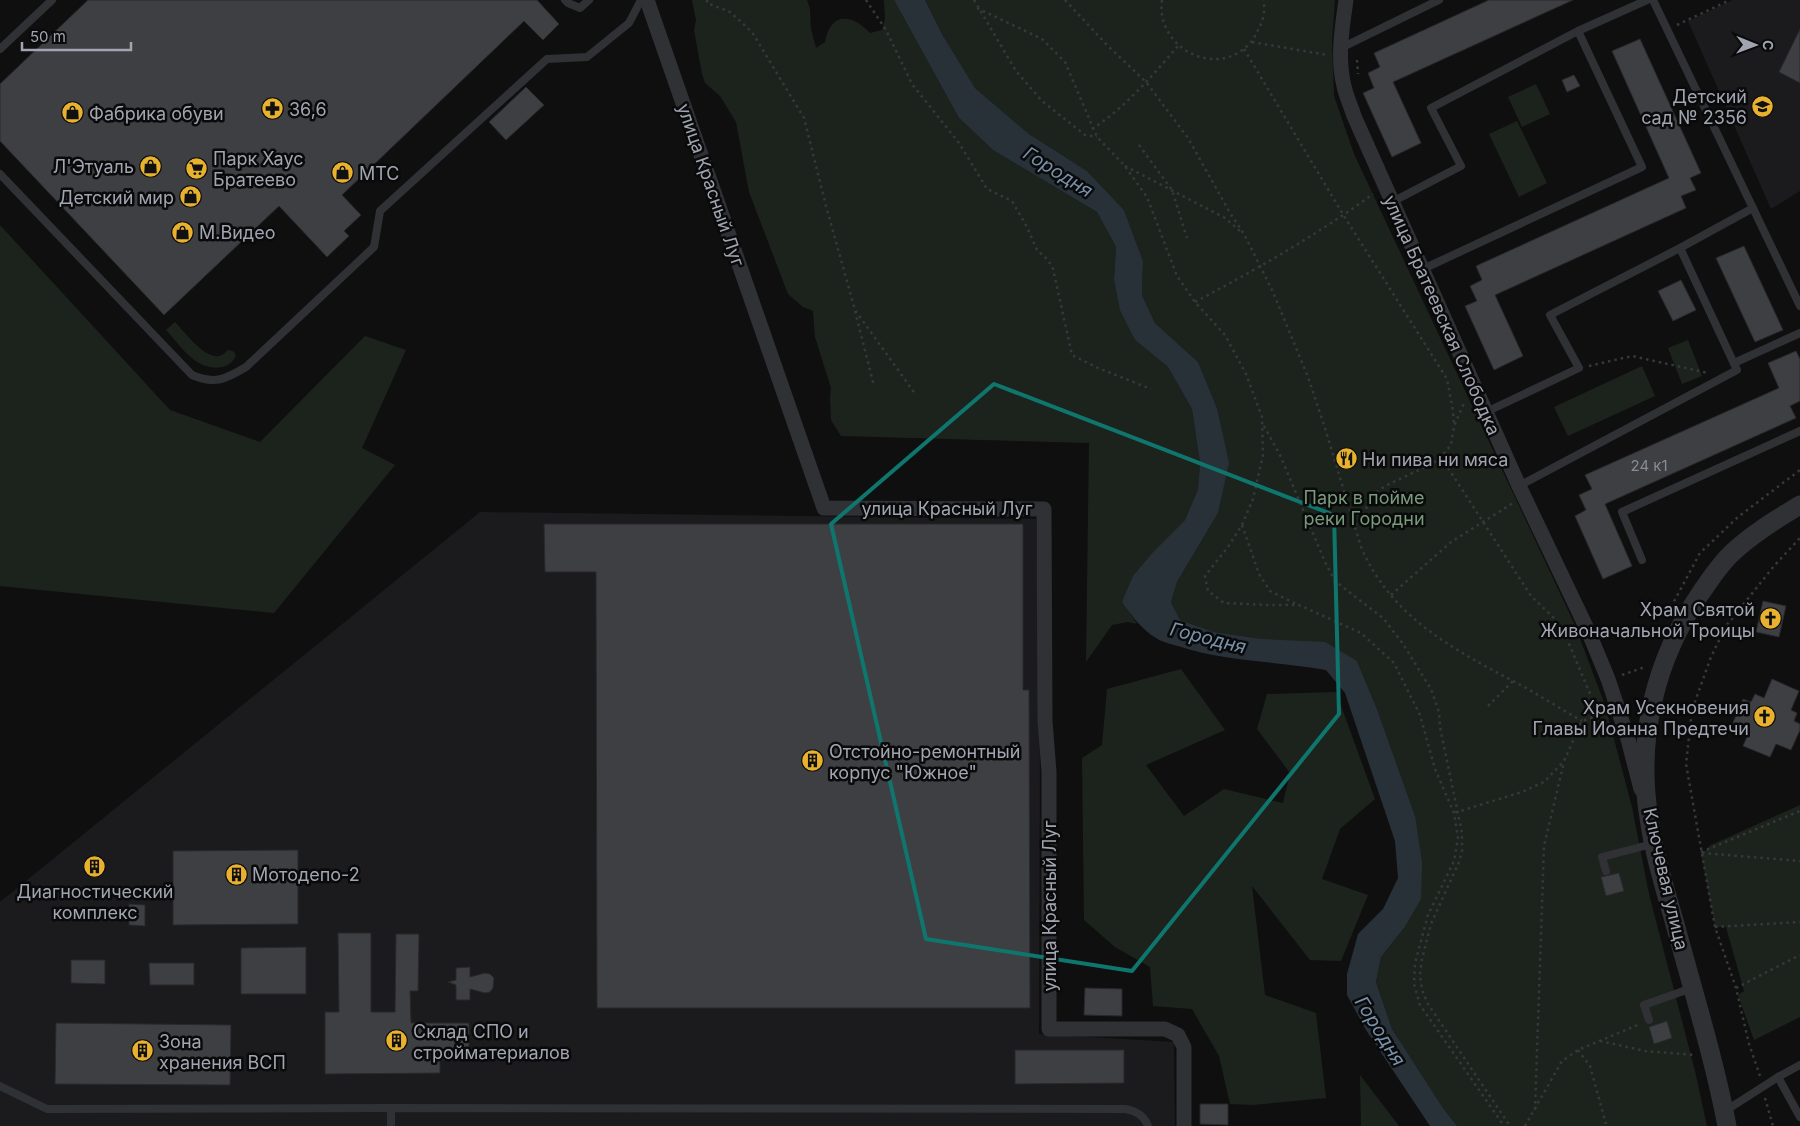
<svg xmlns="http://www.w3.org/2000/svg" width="1800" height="1126" viewBox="0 0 1800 1126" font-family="Inter,sans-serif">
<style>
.built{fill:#1b1b1d}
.green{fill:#1c231d}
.water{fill:#293138}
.building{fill:#3e3f43;stroke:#29292c}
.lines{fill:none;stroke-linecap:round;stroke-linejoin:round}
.path{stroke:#36383c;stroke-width:2.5;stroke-dasharray:2.5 4;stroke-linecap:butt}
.service{stroke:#303135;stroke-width:8}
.minor{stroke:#303135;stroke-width:15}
.tertiary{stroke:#303135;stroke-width:19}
.marked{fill:none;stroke:#0f766e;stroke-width:4;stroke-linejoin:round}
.labels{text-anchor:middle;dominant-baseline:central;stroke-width:5;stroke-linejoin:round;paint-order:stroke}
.number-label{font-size:15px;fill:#888c96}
.poi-label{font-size:18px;fill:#a1a5b1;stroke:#0a0a0b;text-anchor:start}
.street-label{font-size:18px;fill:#a1a5b1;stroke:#0a0a0b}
.park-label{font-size:18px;fill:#789b7c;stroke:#0a0a0b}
.water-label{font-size:19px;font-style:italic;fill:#7891ab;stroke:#0a0a0b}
</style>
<rect width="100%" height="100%" fill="#0f0f10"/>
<g class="built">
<polygon points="1733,0 1800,0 1800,191 1771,209 1688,21"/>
<polygon points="480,512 1036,519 1040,740 1039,1034 1174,1042 1175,1126 0,1126 0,902"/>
</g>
<g class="green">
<path d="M692,0H807L810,9L811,29L816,48L825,42C830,12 852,13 870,33L882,30L885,19L884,0H894L959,118L993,150L1097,212L1116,247L1114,279L1135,340L1168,367L1192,409L1200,463L1198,489L1185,520L1155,550L1122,601L1137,624L1128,622L1112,625L1086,662L1089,443L841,436L831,420L830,398L831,388L815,337L813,311L803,307L788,294L749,192L736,122L720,96L705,83L702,74L694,30L696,20Z"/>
<polygon points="925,0 1335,0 1332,42 1334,96 1354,154 1574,623 1605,705 1632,807 1649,894 1695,1071 1707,1126 1457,1126 1443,1108 1392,1029 1376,982 1381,957 1404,928 1415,816 1377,709 1357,661 1262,639 1214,632 1180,620 1171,602 1177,582 1218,513 1228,463 1217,408 1198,362 1155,323 1142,295 1143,261 1124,210 1087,171 1029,134 975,88 942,34"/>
<polygon points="1536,84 1550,114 1522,127 1508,97"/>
<polygon points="1517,121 1547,183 1519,197 1489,134"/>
<polygon points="0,225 170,410 260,442 365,336 406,350 362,448 395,465 274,613 0,586"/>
<path d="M175,322C184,331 207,363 222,355C224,354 226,352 228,350L233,351L236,355C234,361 228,366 222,367C196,372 181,346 166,330Z"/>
<polygon points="1688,340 1702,376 1682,384 1668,348"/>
<polygon points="1642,366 1655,396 1568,436 1554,407"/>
<polygon points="1181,669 1225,730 1146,765 1184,816 1224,789 1283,803 1290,773 1257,729 1267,694 1336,692 1375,799 1340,829 1322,879 1368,895 1341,961 1310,960 1252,886 1265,995 1316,1013 1326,1098 1253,1105 1230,1104 1219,1056 1192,1009 1153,1006 1150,967 1115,947 1084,920 1082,758 1102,745 1107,689"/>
<polygon points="1800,805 1800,1017 1754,1040 1738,995 1744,991 1726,927 1715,927 1701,852 1709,849 1709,846"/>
<polygon points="1360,1075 1399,1126 1361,1126"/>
</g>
<path class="water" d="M894,0H925L942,34L975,88L1029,134L1087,171L1124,210L1143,261L1142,295L1155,323L1198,362L1217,408L1229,463L1218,513L1177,582L1171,602L1180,620L1214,632L1262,639L1325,642L1357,661L1377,709L1415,816L1422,863L1421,899L1404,928L1381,957L1376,982L1392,1029L1443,1108L1457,1126H1430L1366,1030L1347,995V974L1358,934L1383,909L1398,878L1395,841L1345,693L1326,670C1277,661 1226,662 1178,646C1171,644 1162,642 1156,638C1141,629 1132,616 1122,602L1133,576L1155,550L1185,520L1198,489L1200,463L1192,409L1168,367L1135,340L1120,310L1114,279L1116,247L1097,212L993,150L959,118Z"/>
<g class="building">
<polygon points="88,0 537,0 559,24 543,40 524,21 342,195 361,215 344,231 349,236 327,257 279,206 164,315 0,141 0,84"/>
<polygon points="1489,0 1573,0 1393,82 1421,143 1392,157 1363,93 1374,88 1368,73 1380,67 1374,53"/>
<polygon points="1800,29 1800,83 1779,72"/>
<polygon points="1640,39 1701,173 1690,178 1696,190 1681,196 1686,208 1495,295 1523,356 1494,370 1465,306 1477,301 1470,286 1482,280 1476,266 1669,178 1612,51"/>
<polygon points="1574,75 1580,86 1567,92 1562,80"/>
<polygon points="526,87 544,105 506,140 489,122"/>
<polygon points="1744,246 1783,330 1755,342 1716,258"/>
<polygon points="1681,280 1696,310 1673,321 1658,291"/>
<polygon points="1796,351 1800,359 1800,401 1790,406 1796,418 1605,504 1632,566 1603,579 1575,516 1586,510 1579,495 1592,489 1585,475 1779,388 1768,363"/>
<polygon points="544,524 1023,524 1023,690 1029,690 1030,1008 597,1008 596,572 545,572"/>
<polygon points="1763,601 1786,606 1779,637 1756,632"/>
<polygon points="1772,679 1799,691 1791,710 1797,713 1794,721 1800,724 1800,730 1791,750 1776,744 1770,757 1743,746 1749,732 1732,725 1743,699 1751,702 1755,694 1764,698"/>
<polygon points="298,850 298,924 173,925 173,851"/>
<polygon points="1619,873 1624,891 1606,896 1601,877"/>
<polygon points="129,904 145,905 145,926 129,925"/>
<polygon points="338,933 371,933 371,1012 395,1012 396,934 419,934 418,991 410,991 411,1023 469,1023 469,1060 440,1060 440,1073 325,1074 325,1012 339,1012"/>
<polygon points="306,947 306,994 241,994 241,948"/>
<polygon points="71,960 105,960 105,984 71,983"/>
<polygon points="149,963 194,963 194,985 150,985"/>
<polygon points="470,967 470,977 485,973 490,974 494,978 493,988 490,992 485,993 470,989 470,1000 456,1000 456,985 448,982 456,980 456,968"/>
<polygon points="1085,988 1122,989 1122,1016 1084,1015"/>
<polygon points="1667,1021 1672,1038 1654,1044 1649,1027"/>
<polygon points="56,1023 231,1025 230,1085 55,1084"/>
<polygon points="1015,1050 1124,1050 1124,1083 1015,1084"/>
<polygon points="1200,1104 1228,1104 1228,1125 1200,1124"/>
</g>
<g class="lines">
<g class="path">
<polyline points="707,0 707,3 730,12 752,32 804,118 826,206 855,310 916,395"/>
<polyline points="866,0 886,30 912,84 959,143 987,189 1012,201 1027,227 1037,250 1048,260 1053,269 1072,355 1098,368 1151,389"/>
<polyline points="974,0 1016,71 1042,101 1085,135 1097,137"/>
<path d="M1065,0L1107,45L1146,82L1188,138L1230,213L1244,234L1273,292L1308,377L1324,425L1361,547C1391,616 1449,647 1513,681C1536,693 1559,708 1582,721"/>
<path d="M1162,0C1155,48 1217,80 1250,43C1254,39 1256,34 1258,30C1263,22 1266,9 1263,0"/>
<polyline points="977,8 1042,39 1065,62 1097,137 1124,165 1147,197 1177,276 1195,302 1225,335 1246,374 1262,417 1263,455 1253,499 1242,525 1228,547 1205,576 1208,591 1224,603 1268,605 1299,605 1361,633 1394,663 1420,715 1435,769 1454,813 1458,838 1454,861 1428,915 1415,963 1414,984 1420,1005 1504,1126"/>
<polyline points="1677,25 1730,0"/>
<polyline points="1252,42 1327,55"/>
<polyline points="1244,49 1344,216 1447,379 1453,411 1454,426"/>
<polyline points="1357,60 1358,74"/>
<path d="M1092,129C1126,107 1152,76 1178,46"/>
<polyline points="1139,145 1172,190 1187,238"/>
<polyline points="1125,166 1225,218 1241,232"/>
<path d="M1195,302C1257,269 1317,235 1373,194"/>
<polyline points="855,311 874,386"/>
<polyline points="1589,366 1632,356 1708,373"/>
<polyline points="1264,426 1280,455 1325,562 1335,581 1384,619 1403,644 1431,689 1439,712 1440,727 1462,833 1462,851 1459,862 1431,924 1422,959 1420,975 1422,990 1428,1004 1510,1126"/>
<polyline points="1441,457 1531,596 1561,625 1599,715 1582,721 1564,761 1544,782 1522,792 1454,813"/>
<polyline points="1242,525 1259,574 1270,591 1298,605"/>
<polyline points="1355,525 1377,492 1385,486 1432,464 1441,457 1451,445 1454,426 1465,401"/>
<polyline points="1391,595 1451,542 1513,503"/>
<polyline points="1671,607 1700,553 1738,517 1800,470"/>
<polyline points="1622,675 1645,667"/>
<polyline points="1488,706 1513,681"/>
<polyline points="1701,852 1800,811"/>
<polyline points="1702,853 1800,861"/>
<polyline points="1715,927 1800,922"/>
<polyline points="1736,988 1800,955"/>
<polyline points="1600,1041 1645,1051 1695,1055"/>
<polyline points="1578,1050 1590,1066 1606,1124"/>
<polyline points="1760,1076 1749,1044 1736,988 1715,927 1686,764 1692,710 1711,657 1726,626 1774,566 1800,538"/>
<polyline points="1765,1098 1773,1126"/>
<polyline points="1535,1110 1544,846 1564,762"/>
<polyline points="1525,1126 1562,1061 1578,1050 1640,1024"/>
</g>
<g class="service">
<polyline points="565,0 568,3 580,8 589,0"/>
<polyline points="1653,0 1800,306"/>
<polyline points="1341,48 1439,0"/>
<polyline points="0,49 52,0"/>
<path d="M0,174L192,375C215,385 226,379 246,367L374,247L380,211L547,59L587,57L629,23L641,0"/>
<polyline points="1392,202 1461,166 1431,108 1578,31 1647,0"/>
<polyline points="1423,269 1642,167 1578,31"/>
<polyline points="1734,363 1800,333"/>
<polyline points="1486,412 1579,368 1550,315 1680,248"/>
<polyline points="1519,486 1737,370 1680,248 1753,208"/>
<polyline points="1642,560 1622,512 1800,431"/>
<polyline points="1606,871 1602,857 1652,844"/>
<polyline points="1649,1020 1644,1005 1692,988"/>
<polyline points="1778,1077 1800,1117"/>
<polyline points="0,1086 47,1109 391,1108"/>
<polyline points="1725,1111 1778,1077 1800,1065"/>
<path d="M391,1126V1108L1125,1109C1136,1111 1144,1115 1148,1126"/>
</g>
<g class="minor">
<polyline points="647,0 824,508 1044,509 1045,721 1049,772 1049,1029 1165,1029 1178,1035 1184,1047 1184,1126"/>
<path d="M1346,0C1342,28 1337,58 1344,86C1346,96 1351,106 1354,116L1519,486L1589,633L1608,679L1628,739L1641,789"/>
</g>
<path class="tertiary" d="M1727,1126C1714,1058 1693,991 1675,924C1665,889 1654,854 1649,818C1636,739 1655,660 1700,594C1710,580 1719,565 1732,553C1752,534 1777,519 1800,505"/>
</g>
<path class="marked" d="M994,384L1334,515L1339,714L1132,971L926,939L831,524Z"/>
<defs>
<symbol id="school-disc" viewBox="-11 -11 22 22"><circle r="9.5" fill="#e8b22f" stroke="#0a0a0b"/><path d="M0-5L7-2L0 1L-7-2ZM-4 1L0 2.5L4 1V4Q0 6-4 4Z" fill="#111"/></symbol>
<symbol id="pharmacy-disc" viewBox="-11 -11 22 22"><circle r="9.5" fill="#e8b22f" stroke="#0a0a0b"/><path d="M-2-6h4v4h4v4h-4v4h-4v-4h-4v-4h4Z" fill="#111"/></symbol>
<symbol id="shop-disc" viewBox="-11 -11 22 22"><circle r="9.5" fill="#e8b22f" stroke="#0a0a0b"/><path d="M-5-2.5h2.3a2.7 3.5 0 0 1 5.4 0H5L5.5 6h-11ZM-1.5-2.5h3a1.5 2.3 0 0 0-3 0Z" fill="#111"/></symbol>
<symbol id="supermarket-disc" viewBox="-11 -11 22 22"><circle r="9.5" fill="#e8b22f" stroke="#0a0a0b"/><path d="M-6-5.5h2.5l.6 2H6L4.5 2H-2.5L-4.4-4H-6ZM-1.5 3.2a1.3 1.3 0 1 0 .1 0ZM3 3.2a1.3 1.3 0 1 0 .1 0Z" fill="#111"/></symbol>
<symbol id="restaurant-disc" viewBox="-11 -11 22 22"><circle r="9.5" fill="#e8b22f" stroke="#0a0a0b"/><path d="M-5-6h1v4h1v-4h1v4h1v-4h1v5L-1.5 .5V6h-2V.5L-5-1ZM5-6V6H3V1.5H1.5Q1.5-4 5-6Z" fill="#111"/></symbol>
<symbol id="church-disc" viewBox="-11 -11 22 22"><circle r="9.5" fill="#e8b22f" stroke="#0a0a0b"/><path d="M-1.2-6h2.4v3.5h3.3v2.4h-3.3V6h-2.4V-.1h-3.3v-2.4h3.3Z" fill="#111"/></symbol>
<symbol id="building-disc" viewBox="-11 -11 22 22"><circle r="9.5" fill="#e8b22f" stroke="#0a0a0b"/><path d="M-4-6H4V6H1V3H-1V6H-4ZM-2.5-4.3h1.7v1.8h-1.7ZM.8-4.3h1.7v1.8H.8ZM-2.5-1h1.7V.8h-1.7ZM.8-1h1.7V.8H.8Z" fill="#111"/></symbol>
</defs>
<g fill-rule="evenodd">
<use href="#school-disc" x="1750" y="94" width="25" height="25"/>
<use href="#pharmacy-disc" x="260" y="96" width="25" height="25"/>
<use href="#shop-disc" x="60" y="100" width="25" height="25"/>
<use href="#shop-disc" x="138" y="154" width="25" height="25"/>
<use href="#supermarket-disc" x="184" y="156" width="25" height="25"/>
<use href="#shop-disc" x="330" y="160" width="25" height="25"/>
<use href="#shop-disc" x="178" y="184" width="25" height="25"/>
<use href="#shop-disc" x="170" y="220" width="25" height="25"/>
<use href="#restaurant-disc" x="1334" y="446" width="25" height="25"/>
<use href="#church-disc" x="1758" y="606" width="25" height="25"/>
<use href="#church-disc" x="1752" y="704" width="25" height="25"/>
<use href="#building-disc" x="800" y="748" width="25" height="25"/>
<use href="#building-disc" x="82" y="854" width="25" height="25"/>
<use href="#building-disc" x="224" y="862" width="25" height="25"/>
<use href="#building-disc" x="384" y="1028" width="25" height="25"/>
<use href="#building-disc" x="130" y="1038" width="25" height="25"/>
</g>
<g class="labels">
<g class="number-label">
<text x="1649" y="465">24 к1</text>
</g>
<g class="poi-label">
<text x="1747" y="96" text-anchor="end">Детский<tspan x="1747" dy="21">сад № 2356</tspan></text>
<text x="289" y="109">36,6</text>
<text x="89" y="113">Фабрика обуви</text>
<text x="213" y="158">Парк Хаус<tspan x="213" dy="21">Братеево</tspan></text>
<text x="134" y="166" text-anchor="end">Л'Этуаль</text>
<text x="359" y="173">МТС</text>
<text x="174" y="197" text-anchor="end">Детский мир</text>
<text x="199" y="232">М.Видео</text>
<text x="1362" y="459">Ни пива ни мяса</text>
<text x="1755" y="609" text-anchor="end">Храм Святой<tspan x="1755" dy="21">Живоначальной Троицы</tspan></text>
<text x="1749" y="707" text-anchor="end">Храм Усекновения<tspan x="1749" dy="21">Главы Иоанна Предтечи</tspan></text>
<text x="829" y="751">Отстойно-ремонтный<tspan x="829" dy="21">корпус "Южное"</tspan></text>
<text x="252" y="874">Мотодепо-2</text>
<text x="95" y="891" text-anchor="middle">Диагностический<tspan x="95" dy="21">комплекс</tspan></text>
<text x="413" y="1031">Склад СПО и<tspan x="413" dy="21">стройматериалов</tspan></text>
<text x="159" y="1041">Зона<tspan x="159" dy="21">хранения ВСП</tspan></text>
</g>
<g class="street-label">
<text transform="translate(711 185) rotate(71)">улица Красный Луг</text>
<text transform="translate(1442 315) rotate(66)">улица Братеевская Слободка</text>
<text x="947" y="508">улица Красный Луг</text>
<text transform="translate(1666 879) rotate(77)">Ключевая улица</text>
<text transform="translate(1049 906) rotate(-90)">улица Красный Луг</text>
</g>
<g class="park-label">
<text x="1364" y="497">Парк в пойме<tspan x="1364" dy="21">реки Городни</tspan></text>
</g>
<g class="water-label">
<text transform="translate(1058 172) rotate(32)">Городня</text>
<text transform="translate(1208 638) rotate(14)">Городня</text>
<text transform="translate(1380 1031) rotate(58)">Городня</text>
</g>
</g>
<g transform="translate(1755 45) rotate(91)" stroke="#0a0a0b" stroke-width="4" paint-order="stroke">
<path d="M0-4L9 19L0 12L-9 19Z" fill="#a1a5b1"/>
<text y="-8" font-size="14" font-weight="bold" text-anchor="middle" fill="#a1a5b1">С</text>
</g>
<path d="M22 42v8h109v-8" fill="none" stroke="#a1a5b1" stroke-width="2.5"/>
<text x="30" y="42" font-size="15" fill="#a1a5b1" stroke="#0a0a0b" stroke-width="4" paint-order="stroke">50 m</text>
</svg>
